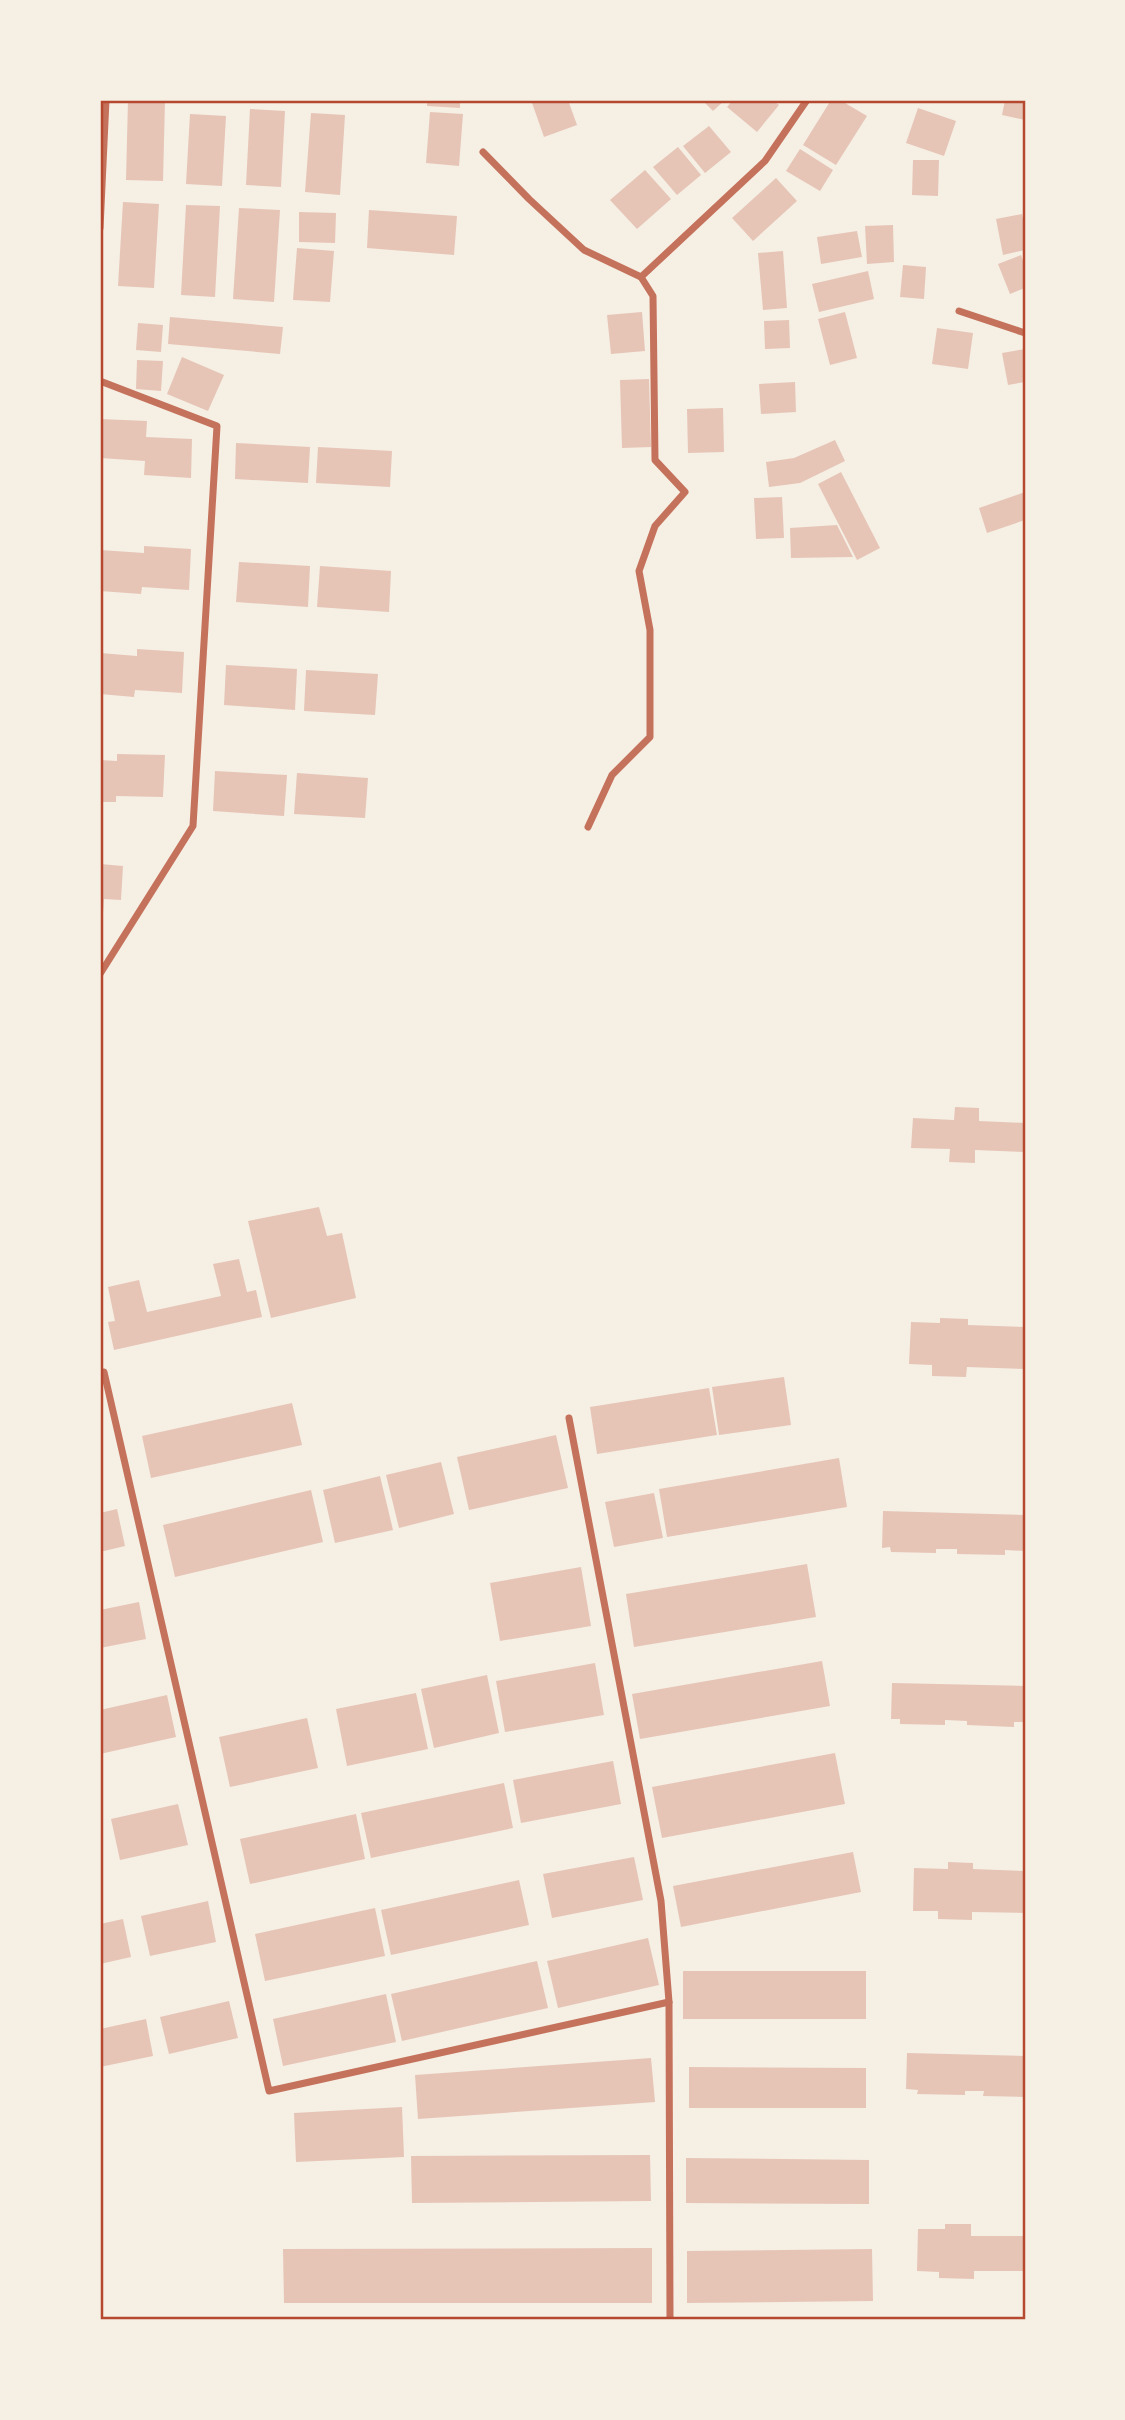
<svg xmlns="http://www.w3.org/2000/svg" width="1125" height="2420" viewBox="0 0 1125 2420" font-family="'Noto Serif',serif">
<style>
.building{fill:#e6c5b7}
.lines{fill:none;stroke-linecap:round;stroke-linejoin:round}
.minor{stroke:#c5725c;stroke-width:7}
.neatline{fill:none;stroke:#b5482f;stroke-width:2.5}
</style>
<rect width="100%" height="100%" fill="#f6efe4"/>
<g class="building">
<polygon points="128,100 165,100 163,181 126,180"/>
<polygon points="427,100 460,100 460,108 427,106"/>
<polygon points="531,100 568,100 577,125 544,137"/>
<polygon points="702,100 725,100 713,111"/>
<polygon points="733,100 772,100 779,105 757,132 727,107"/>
<polygon points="831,100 840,100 867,116 836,165 803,145"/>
<polygon points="1005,100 1025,100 1025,120 1002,115"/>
<polygon points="918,108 956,121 944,156 906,143"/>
<polygon points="250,109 285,111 281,187 246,185"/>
<polygon points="430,112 463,114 459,166 426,163"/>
<polygon points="311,113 345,115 340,195 305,192"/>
<polygon points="190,114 226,116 222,186 186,184"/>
<polygon points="709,126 731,152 705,173 683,146"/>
<polygon points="678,147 701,175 677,195 653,167"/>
<polygon points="800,149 833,170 820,191 786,171"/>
<polygon points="913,160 939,160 938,196 912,195"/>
<polygon points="645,170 671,199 637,229 610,200"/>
<polygon points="776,178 797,201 753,241 732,218"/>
<polygon points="123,202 159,204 154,288 118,286"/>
<polygon points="186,205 220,206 215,297 181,295"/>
<polygon points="239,208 280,210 274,302 233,299"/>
<polygon points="369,210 457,216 454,255 367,248"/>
<polygon points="299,212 336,213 335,243 299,242"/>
<polygon points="1022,214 1025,229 1025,250 1003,255 996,219"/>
<polygon points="893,225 894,262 867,264 865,226"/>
<polygon points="857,231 862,257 821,264 817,237"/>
<polygon points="297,248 334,251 330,302 293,300"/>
<polygon points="783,251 787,308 763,310 758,253"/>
<polygon points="1021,255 1025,266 1025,288 1010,294 998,264"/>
<polygon points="903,265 926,267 924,299 900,297"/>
<polygon points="868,271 874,299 819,312 812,284"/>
<polygon points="642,312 645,351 611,354 607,315"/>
<polygon points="845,312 857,358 830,365 818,319"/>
<polygon points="170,317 283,327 280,354 168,344"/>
<polygon points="789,320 790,348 765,349 764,321"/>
<polygon points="138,323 163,325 161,352 136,350"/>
<polygon points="937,328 973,333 968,369 932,364"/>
<polygon points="1025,349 1025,382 1008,385 1002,353"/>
<polygon points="182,357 224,375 208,411 167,394"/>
<polygon points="137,360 163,361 161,391 136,389"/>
<polygon points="649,379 651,447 622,448 620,380"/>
<polygon points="795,382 796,412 761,414 759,384"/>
<polygon points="723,408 724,452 688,453 687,409"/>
<polygon points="100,419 147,421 146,437 192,439 191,478 144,475 145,461 100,458"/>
<polygon points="835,440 845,461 800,483 769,487 766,462 794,458"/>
<polygon points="236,443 310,447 308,483 235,479"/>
<polygon points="318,447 392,451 390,487 316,483"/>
<polygon points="841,472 880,548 857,560 818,484"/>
<polygon points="1025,492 1025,520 987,533 979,508"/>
<polygon points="782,497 784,538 756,539 754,498"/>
<polygon points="837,525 853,557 791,558 790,528"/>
<polygon points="144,546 191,549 189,590 142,587 141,594 100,591 100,550 144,553"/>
<polygon points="239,562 310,566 308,607 236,602"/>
<polygon points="320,566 391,571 389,612 317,607"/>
<polygon points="137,649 184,652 182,693 135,690 134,697 100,694 100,653 137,656"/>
<polygon points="226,665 297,669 295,710 224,705"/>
<polygon points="306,670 378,674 375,715 304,711"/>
<polygon points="117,754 165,755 163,797 116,796 116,802 100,802 100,760 117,761"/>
<polygon points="215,771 287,775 284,816 213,811"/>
<polygon points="297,773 368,778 365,818 294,814"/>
<polygon points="100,864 123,866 121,900 104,899 102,928 100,927"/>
<polygon points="955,1107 979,1108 979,1121 1025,1123 1025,1152 975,1150 975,1163 949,1162 950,1149 911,1148 913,1118 954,1120"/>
<polygon points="319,1207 327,1236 342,1233 356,1298 271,1318 248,1221"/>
<polygon points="239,1259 247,1292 256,1290 262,1317 114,1350 108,1322 115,1321 108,1287 139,1280 147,1312 221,1296 213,1264"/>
<polygon points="940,1318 968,1319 968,1325 1025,1327 1025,1369 967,1367 966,1377 932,1376 932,1365 909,1364 911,1322 940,1323"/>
<polygon points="784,1377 791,1425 719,1435 712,1387"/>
<polygon points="709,1388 717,1435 597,1454 590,1407"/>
<polygon points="292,1403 302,1445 151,1478 142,1436"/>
<polygon points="556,1435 568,1488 469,1510 457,1457"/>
<polygon points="839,1458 847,1507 667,1537 659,1489"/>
<polygon points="441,1462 454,1514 399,1528 386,1475"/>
<polygon points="380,1476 393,1530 335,1543 323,1490"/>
<polygon points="311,1490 323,1542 175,1577 163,1525"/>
<polygon points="654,1493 663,1538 614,1547 605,1502"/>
<polygon points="117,1509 125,1546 100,1552 100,1513"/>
<polygon points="883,1511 1025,1515 1025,1551 1005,1550 1005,1555 957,1554 957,1549 936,1549 936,1553 891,1552 890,1547 882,1548"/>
<polygon points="807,1564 816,1617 634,1647 626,1594"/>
<polygon points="581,1567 591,1626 500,1641 490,1583"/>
<polygon points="139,1602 146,1639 100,1648 100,1610"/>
<polygon points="822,1661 830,1706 640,1739 632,1694"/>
<polygon points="595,1663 604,1715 505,1732 496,1681"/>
<polygon points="487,1675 499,1733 434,1748 421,1689"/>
<polygon points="892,1683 1025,1686 1025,1722 1014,1722 1014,1727 967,1725 967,1721 945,1720 945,1725 900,1724 900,1719 891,1719"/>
<polygon points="416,1693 428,1749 347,1766 336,1709"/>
<polygon points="167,1695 176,1737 100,1754 100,1710"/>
<polygon points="307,1718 318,1768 230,1787 219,1737"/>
<polygon points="835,1753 845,1804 662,1838 652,1787"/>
<polygon points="613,1761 621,1804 521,1823 513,1780"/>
<polygon points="504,1783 513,1828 371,1858 361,1813"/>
<polygon points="178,1804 188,1845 120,1860 111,1819"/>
<polygon points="356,1814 365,1859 250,1884 240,1839"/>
<polygon points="853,1852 861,1892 681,1927 673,1886"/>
<polygon points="634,1857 643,1900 552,1918 543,1874"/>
<polygon points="948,1862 973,1863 973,1869 1025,1871 1025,1913 972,1912 972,1920 938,1919 938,1911 913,1911 914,1868 948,1869"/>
<polygon points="519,1880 529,1925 391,1955 381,1910"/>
<polygon points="208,1901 216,1942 150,1956 141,1916"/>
<polygon points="375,1908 385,1956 265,1981 255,1934"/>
<polygon points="123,1919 131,1957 100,1964 100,1924"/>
<polygon points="648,1938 659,1985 558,2008 547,1961"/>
<polygon points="537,1961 548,2008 402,2041 391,1994"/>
<rect x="683" y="1971" width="183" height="48"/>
<polygon points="386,1994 396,2042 283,2066 273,2019"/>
<polygon points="229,2001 238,2038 169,2054 160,2017"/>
<polygon points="146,2019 153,2056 100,2067 100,2029"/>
<polygon points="907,2053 1025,2056 1025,2097 983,2096 984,2091 965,2091 965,2095 917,2094 918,2090 906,2089"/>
<polygon points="651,2058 655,2102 418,2119 415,2075"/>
<polygon points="689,2067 866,2068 866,2108 689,2108"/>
<polygon points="402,2107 404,2157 296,2162 294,2113"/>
<polygon points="650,2155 651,2201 412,2203 411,2156"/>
<polygon points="686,2158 869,2160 869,2204 686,2203"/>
<polygon points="945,2224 971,2224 971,2236 1025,2236 1025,2271 974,2271 974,2279 939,2278 939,2272 917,2271 918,2229 945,2229"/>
<polygon points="652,2248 652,2303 284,2303 283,2249"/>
<polygon points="872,2249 873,2301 687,2303 687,2251"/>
</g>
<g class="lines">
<g class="minor">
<polyline points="483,152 529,199 584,250 641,277 653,296 655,460 685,492 655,526 639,571 650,630 650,737 612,775 588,827"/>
<polyline points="100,228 106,100"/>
<polyline points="641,277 765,161 807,100"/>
<polyline points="959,311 1025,333"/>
<polyline points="100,381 217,426 193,826 100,974"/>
<polyline points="104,1372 269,2091 669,2002"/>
<polyline points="569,1418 661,1901 669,2002 670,2320"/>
</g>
</g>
<rect width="1125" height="2420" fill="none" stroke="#f6efe4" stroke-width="203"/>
<rect x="102" y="102" width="922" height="2216" class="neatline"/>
</svg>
